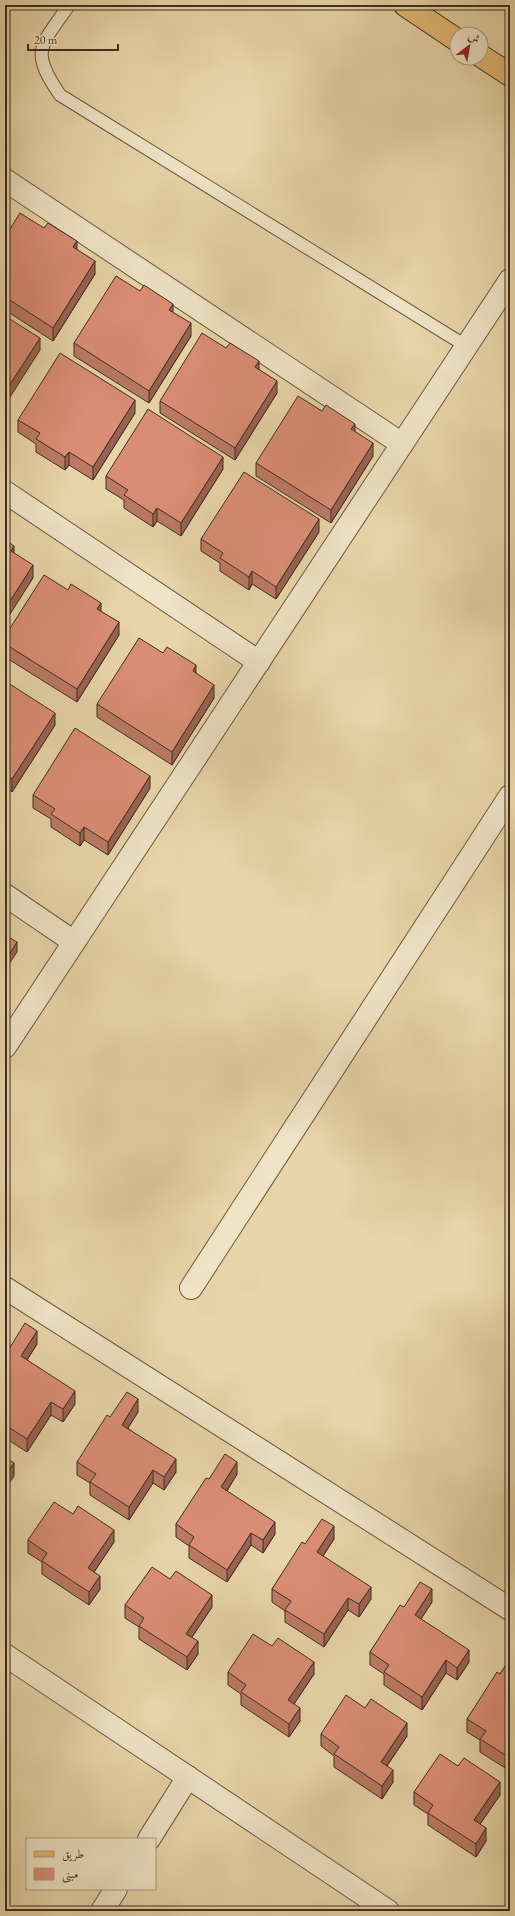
<svg xmlns="http://www.w3.org/2000/svg" width="515" height="1916" viewBox="0 0 515 1916" font-family="'EB Garamond',Amiri,serif">
<style>
.lines{fill:none;stroke-linecap:round;stroke-linejoin:round}
.lane-casing{stroke:#685842;stroke-width:14}
.street-casing{stroke:#685842;stroke-width:24}
.primary-casing{stroke:#3e2e20;stroke-width:24}
.lane{stroke:#f0e4c7;stroke-width:12}
.street{stroke:#f0e4c7;stroke-width:22}
.primary{stroke:#e4ba74;stroke-width:22}
.wall{fill:#bc7a65;stroke:#3e2e20}
.shaded-wall{fill:#996353;stroke:#3e2e20}
.building{fill:#db8e76;stroke:#3e2e20}
</style>
<rect width="100%" height="100%" fill="#e8d5a9"/>
<filter id="stains"><feTurbulence type="fractalNoise" baseFrequency=".005" numOctaves="4"/><feColorMatrix values="0 0 0 0 .2 0 0 0 0 .09 0 0 0 0 .02 0 0 0 .5 -.17"/></filter>
<radialGradient id="worn" r=".72"><stop offset=".6" stop-color="#630" stop-opacity="0"/><stop offset="1" stop-color="#630" stop-opacity=".3"/></radialGradient>
<g class="lines">
<defs>
<path id="lane" d="M69,5C41,46 29,50 60,95L466,346"/>
<g id="street">
<polyline points="5,180 402,444"/>
<polyline points="5,492 259,662"/>
<polyline points="5,895 74,942"/>
<polyline points="5,1047 510,280"/>
<polyline points="5,1288 510,1609"/>
<polyline points="191,1288 510,796"/>
<polyline points="5,1655 388,1911"/>
<polyline points="149,1839 188,1777"/>
<polyline points="102,1911 116,1889"/>
</g>
<g id="primary">
<polyline points="405,5 457,40"/>
<polyline points="481,56 510,75"/>
</g>
</defs>
<use href="#lane" class="lane-casing"/>
<use href="#street" class="street-casing"/>
<use href="#primary" class="primary-casing"/>
<use href="#lane" class="lane"/>
<use href="#street" class="street"/>
<use href="#primary" class="primary"/>
</g>
<g class="wall">
<polygon points="5,237 77,249 95,274 53,341 5,310"/>
<polygon points="140,291 173,312 191,336 149,403 74,356 74,343"/>
<polygon points="259,369 277,393 235,460 160,413 160,401"/>
<polygon points="135,413 93,480 69,465 65,470 36,452 36,444 18,432 18,420"/>
<polygon points="355,431 373,456 331,523 256,476 256,463"/>
<polygon points="223,469 181,536 157,521 153,527 124,508 124,500 106,489 106,476"/>
<polygon points="319,532 276,599 252,584 249,590 220,571 220,563 201,551 201,539"/>
<polygon points="101,611 119,635 77,702 5,657 5,636"/>
<polygon points="196,673 214,698 172,765 97,717 97,704"/>
<polygon points="5,681 55,725 12,792 5,787"/>
<polygon points="150,788 108,855 84,840 80,846 51,827 51,819 33,808 33,795"/>
<polygon points="37,1344 27,1360 75,1404 63,1422 51,1415 27,1452 5,1438 5,1348 9,1349"/>
<polygon points="138,1412 128,1428 176,1472 164,1490 153,1483 129,1520 90,1495 90,1483 77,1475 77,1462 110,1417"/>
<polygon points="237,1474 227,1491 275,1534 263,1553 251,1545 227,1582 189,1558 189,1546 176,1537 176,1524 209,1479"/>
<polygon points="334,1539 323,1556 371,1599 359,1617 348,1610 324,1647 285,1622 285,1611 272,1602 272,1589 305,1544"/>
<polygon points="28,1540 114,1542 94,1572 100,1589 89,1605 42,1574 42,1562 28,1553"/>
<polygon points="432,1602 421,1619 469,1662 457,1680 446,1673 422,1710 384,1685 384,1674 370,1665 370,1652 404,1607"/>
<polygon points="125,1605 212,1607 192,1637 198,1654 187,1670 139,1639 139,1627 125,1618"/>
<polygon points="510,1659 510,1771 480,1752 480,1740 467,1732 467,1719 500,1674"/>
<polygon points="228,1672 314,1674 294,1704 300,1721 289,1737 241,1705 241,1694 228,1685"/>
<polygon points="321,1734 407,1736 387,1766 393,1782 382,1799 334,1767 334,1756 321,1746"/>
<polygon points="414,1792 500,1795 480,1824 486,1841 476,1857 428,1825 428,1814 414,1805"/>
</g>
<g class="shaded-wall">
<polygon points="9,201 9,214 5,220 5,207"/>
<polygon points="77,241 77,254 73,247"/>
<polygon points="95,261 95,274 53,341 53,328"/>
<polygon points="173,304 173,317 169,310"/>
<polygon points="191,323 191,336 149,403 149,391"/>
<polygon points="40,338 40,350 5,405 5,392"/>
<polygon points="259,361 259,374 255,367"/>
<polygon points="277,381 277,393 235,460 235,448"/>
<polygon points="135,400 135,413 93,480 93,467"/>
<polygon points="355,424 355,436 351,429"/>
<polygon points="373,443 373,456 331,523 331,510"/>
<polygon points="69,452 69,465 65,470 65,457"/>
<polygon points="223,457 223,469 181,536 181,523"/>
<polygon points="157,508 157,521 153,527 153,514"/>
<polygon points="319,519 319,532 276,599 276,587"/>
<polygon points="14,546 14,558 11,551"/>
<polygon points="33,565 33,578 5,622 5,609"/>
<polygon points="252,571 252,584 249,590 249,577"/>
<polygon points="101,603 101,615 97,609"/>
<polygon points="119,622 119,635 77,702 77,689"/>
<polygon points="196,665 196,678 193,671"/>
<polygon points="214,685 214,698 172,765 172,752"/>
<polygon points="55,713 55,725 12,792 12,779"/>
<polygon points="150,776 150,788 108,855 108,842"/>
<polygon points="84,827 84,840 80,846 80,833"/>
<polygon points="17,942 17,952 5,970 5,961"/>
<polygon points="37,1331 37,1344 21,1369 21,1356"/>
<polygon points="75,1391 75,1404 63,1422 63,1409"/>
<polygon points="138,1399 138,1412 122,1437 122,1425"/>
<polygon points="51,1402 51,1415 27,1452 27,1439"/>
<polygon points="176,1459 176,1472 164,1490 164,1477"/>
<polygon points="237,1462 237,1474 221,1500 221,1487"/>
<polygon points="14,1463 14,1476 5,1490 5,1477"/>
<polygon points="153,1470 153,1483 129,1520 129,1507"/>
<polygon points="275,1522 275,1534 263,1553 263,1540"/>
<polygon points="334,1526 334,1539 317,1565 317,1552"/>
<polygon points="114,1530 114,1542 88,1581 88,1568"/>
<polygon points="251,1533 251,1545 227,1582 227,1570"/>
<polygon points="100,1576 100,1589 89,1605 89,1592"/>
<polygon points="371,1587 371,1599 359,1617 359,1604"/>
<polygon points="432,1589 432,1602 415,1628 415,1615"/>
<polygon points="212,1595 212,1607 186,1646 186,1634"/>
<polygon points="348,1598 348,1610 324,1647 324,1634"/>
<polygon points="198,1641 198,1654 187,1670 187,1657"/>
<polygon points="469,1650 469,1662 457,1680 457,1668"/>
<polygon points="446,1660 446,1673 422,1710 422,1697"/>
<polygon points="314,1662 314,1674 288,1713 288,1700"/>
<polygon points="300,1708 300,1721 289,1737 289,1724"/>
<polygon points="407,1723 407,1736 381,1774 381,1762"/>
<polygon points="393,1770 393,1782 382,1799 382,1786"/>
<polygon points="500,1782 500,1795 474,1833 474,1820"/>
<polygon points="486,1828 486,1841 476,1857 476,1844"/>
</g>
<g class="building">
<polygon points="5,199 9,201 5,207"/>
<polygon points="20,213 44,228 48,223 77,241 73,247 95,261 53,328 5,297 5,237"/>
<polygon points="116,276 140,291 144,285 173,304 169,310 191,323 149,391 74,343"/>
<polygon points="5,316 40,338 5,392"/>
<polygon points="202,333 226,348 230,343 259,361 255,367 277,381 235,448 160,401"/>
<polygon points="60,353 135,400 93,467 69,452 65,457 36,439 40,433 18,420"/>
<polygon points="298,396 322,411 326,405 355,424 351,429 373,443 331,510 256,463"/>
<polygon points="148,409 223,457 181,523 157,508 153,514 124,495 128,490 106,476"/>
<polygon points="244,472 319,519 276,587 252,571 249,577 220,558 223,553 201,539"/>
<polygon points="5,540 14,546 11,551 33,565 5,609"/>
<polygon points="44,575 68,590 71,584 101,603 97,609 119,622 77,689 5,644 5,636"/>
<polygon points="139,638 163,653 167,647 196,665 193,671 214,685 172,752 97,704"/>
<polygon points="5,681 55,713 12,779 5,775"/>
<polygon points="75,728 150,776 108,842 84,827 80,833 51,814 55,809 33,795"/>
<polygon points="5,935 17,942 5,961"/>
<polygon points="25,1323 37,1331 21,1356 75,1391 63,1409 51,1402 27,1439 5,1425 5,1348 6,1347 9,1349"/>
<polygon points="127,1392 138,1399 122,1425 176,1459 164,1477 153,1470 129,1507 90,1482 96,1474 77,1462 107,1415 110,1417"/>
<polygon points="225,1454 237,1462 221,1487 275,1522 263,1540 251,1533 227,1570 189,1545 194,1537 176,1524 206,1478 209,1479"/>
<polygon points="5,1457 14,1463 5,1477"/>
<polygon points="54,1502 73,1514 78,1506 114,1530 88,1568 100,1576 89,1592 42,1561 47,1553 28,1540"/>
<polygon points="322,1519 334,1526 317,1552 371,1587 359,1604 348,1598 324,1634 285,1610 291,1601 272,1589 302,1542 305,1544"/>
<polygon points="152,1567 170,1579 176,1571 212,1595 186,1634 198,1641 187,1657 139,1626 144,1618 125,1605"/>
<polygon points="420,1582 432,1589 415,1615 469,1650 457,1668 446,1660 422,1697 384,1672 389,1665 370,1652 400,1605 404,1607"/>
<polygon points="253,1634 272,1646 278,1638 314,1662 288,1700 300,1708 289,1724 241,1692 246,1685 228,1672"/>
<polygon points="510,1659 510,1758 480,1739 486,1731 467,1719 497,1672 500,1674"/>
<polygon points="346,1695 365,1708 371,1699 407,1723 381,1762 393,1770 382,1786 334,1754 339,1747 321,1734"/>
<polygon points="440,1754 458,1766 464,1758 500,1782 474,1820 486,1828 476,1844 428,1813 433,1805 414,1792"/>
</g>
<rect width="515" height="1916" fill="none" stroke="#e8d5a9" stroke-width="20"/>
<rect x="6" y="6" width="503" height="1904" fill="none" stroke="#3e2e20" stroke-width="2"/>
<rect x="10" y="10" width="495" height="1896" fill="none" stroke="#3e2e20"/>
<rect x="26" y="1838" width="130" height="52" fill="#f0e4c7" stroke="#a99b84"/>
<rect x="34" y="1851" width="20" height="6" fill="#e4ba74" stroke="#a99b84"/>
<text x="62" y="1858" font-size="12" fill="#3e2e20">طريق</text>
<rect x="34" y="1868" width="20" height="12" fill="#db8e76" stroke="#a99b84"/>
<text x="62" y="1878" font-size="12" fill="#3e2e20">مبنى</text>
<g transform="translate(469 46) rotate(31)"><circle r="19" fill="#f0e4c7" stroke="#a99b84"/>
<path d="M0-3L7 15L0 10L-7 15Z" fill="#8f2418"/>
<text y="-6" font-size="11" font-weight="bold" text-anchor="middle" fill="#3e2e20">ش</text>
</g>
<path d="M28 44v6h90v-6" fill="none" stroke="#3e2e20" stroke-width="2"/>
<text x="34" y="44" font-size="12" fill="#3e2e20" stroke="#f0e4c7" stroke-width="3" paint-order="stroke">20 m</text>
<rect width="100%" height="100%" filter="url(#stains)"/>
<rect width="100%" height="100%" fill="url(#worn)"/>
</svg>
